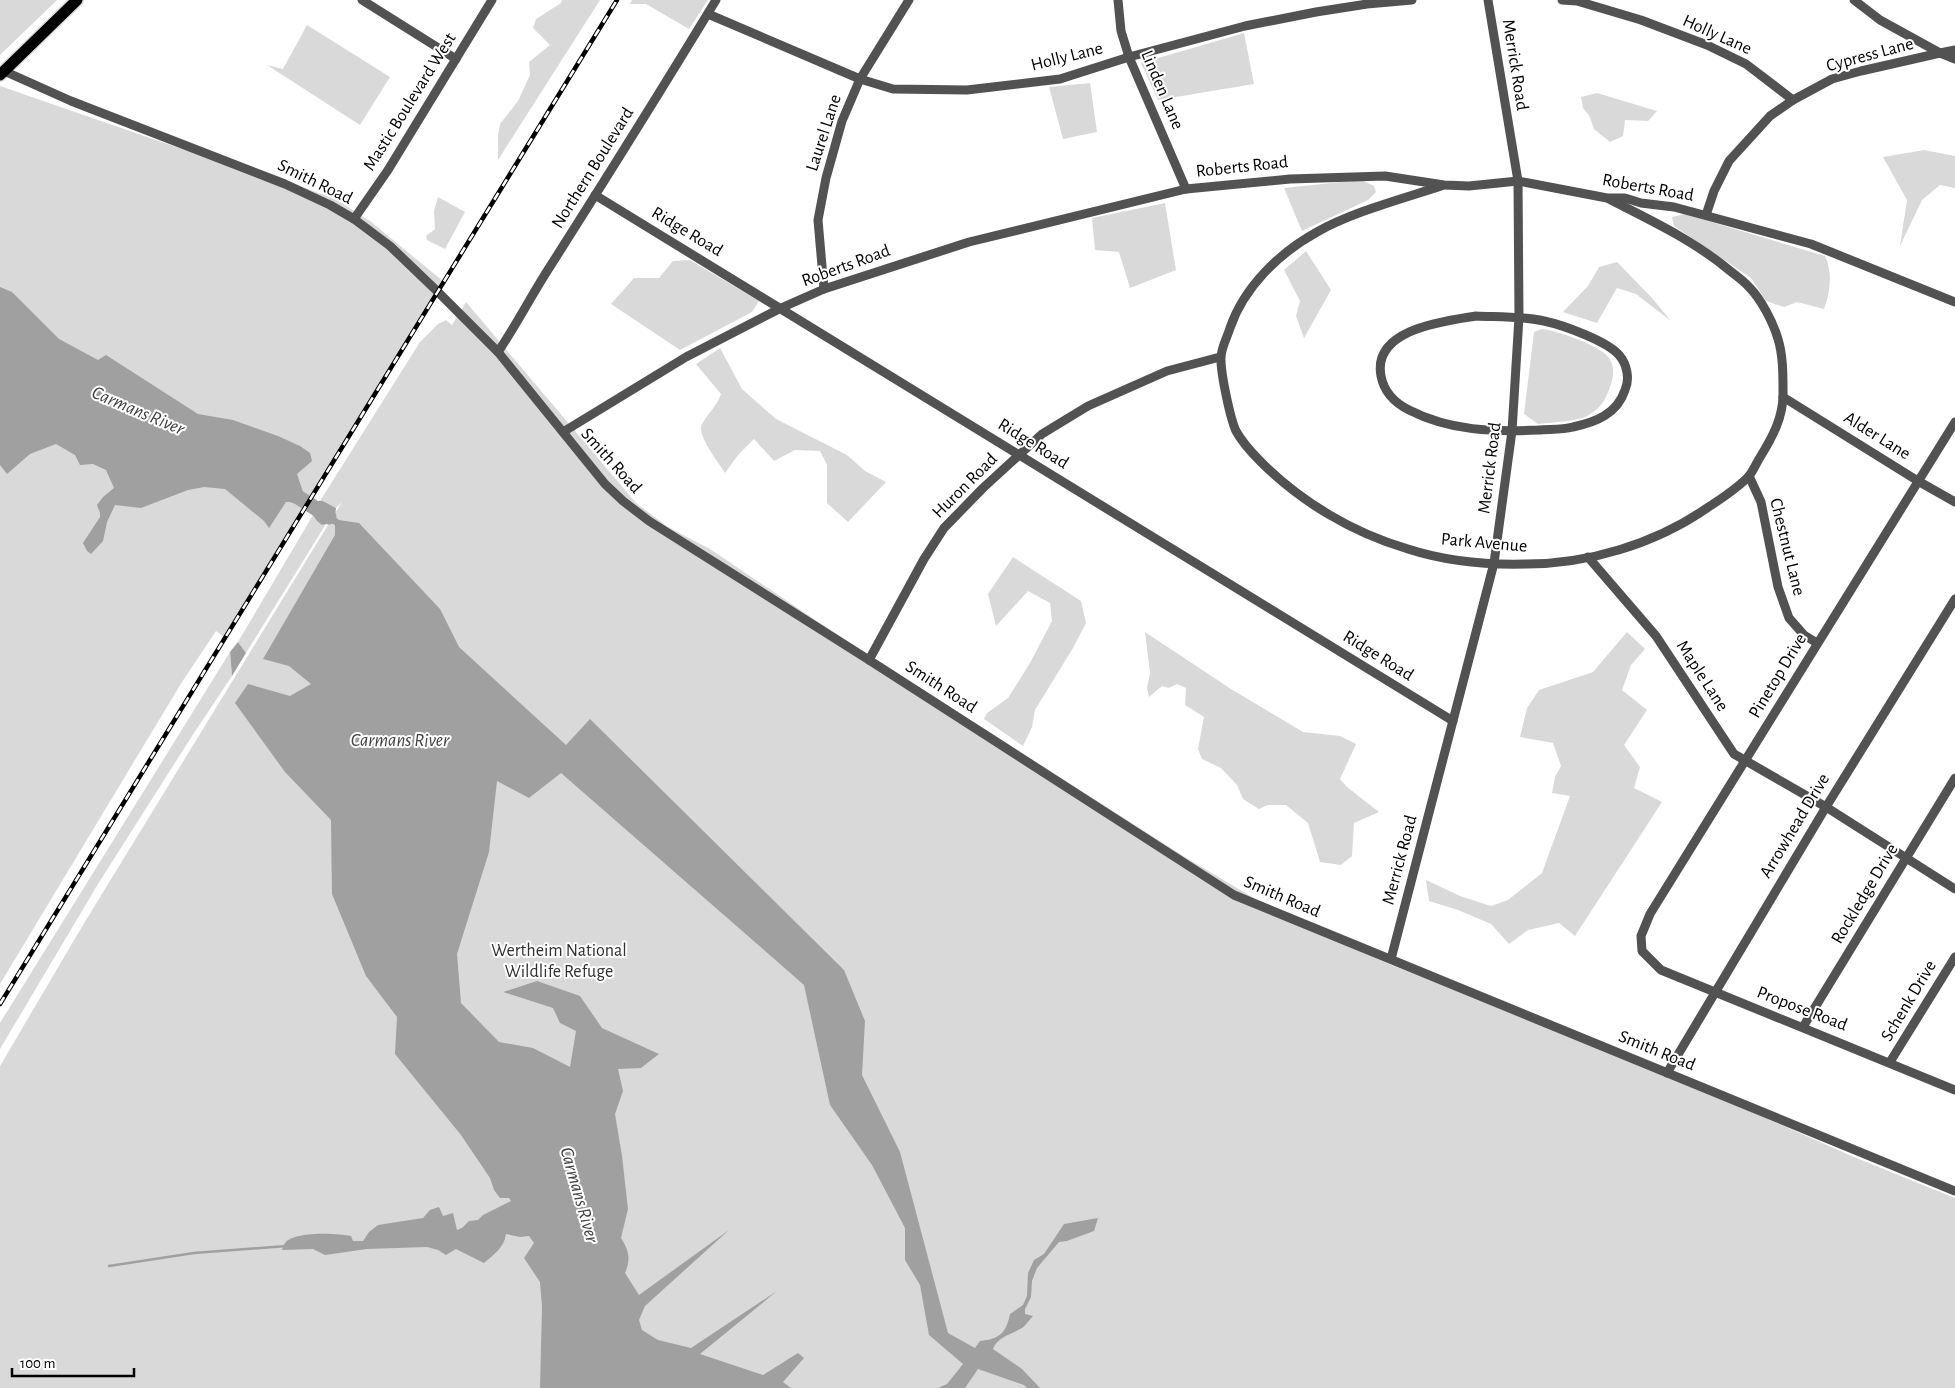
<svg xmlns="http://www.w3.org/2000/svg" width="1955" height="1388" viewBox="0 0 1955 1388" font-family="'Alegreya Sans',sans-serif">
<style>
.green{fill:#d9d9d9}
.water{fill:#a0a0a0}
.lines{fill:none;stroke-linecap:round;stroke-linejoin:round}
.stream{stroke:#a0a0a0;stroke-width:2.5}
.river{stroke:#a0a0a0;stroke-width:15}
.major-casing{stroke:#dbdbdb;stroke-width:14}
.minor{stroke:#525252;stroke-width:9}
.major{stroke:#000;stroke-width:11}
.rail-casing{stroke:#000;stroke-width:4.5}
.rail{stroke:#fff;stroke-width:2.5;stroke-dasharray:8;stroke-linecap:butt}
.labels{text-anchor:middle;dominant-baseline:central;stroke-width:4;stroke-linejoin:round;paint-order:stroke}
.street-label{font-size:18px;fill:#000;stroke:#fff}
.park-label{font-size:18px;fill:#303030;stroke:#fff}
.water-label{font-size:19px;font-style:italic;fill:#414141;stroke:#fff}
</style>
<rect width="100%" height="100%" fill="#fff"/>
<g class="green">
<polygon points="0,0 57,0 0,55"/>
<polygon points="562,0 600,0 498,160 498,136 500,124 518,101 530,75 529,62 550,45 533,28 536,19 561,3"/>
<polygon points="632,0 708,0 689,29 646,4 630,4"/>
<polygon points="307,25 390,77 360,125 267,65 283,69"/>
<polygon points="1244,33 1254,84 1158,100 1141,63"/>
<polygon points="1090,83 1097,132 1063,139 1049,87"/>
<polygon points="0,86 176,147 292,183 337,200 370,221 444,282 224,637 216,631 182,682 0,984"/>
<polygon points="1597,93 1657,111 1648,121 1625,120 1623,136 1610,142 1594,129 1589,115 1583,108 1581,97"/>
<polygon points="1924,150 1955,156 1955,188 1940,185 1922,200 1900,246 1907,200 1883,157"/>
<polygon points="1361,180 1374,186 1376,192 1368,200 1302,231 1284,188"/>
<polygon points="438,197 465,212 445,249 427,240 426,236 435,229 434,211"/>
<polygon points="1165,203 1176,270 1130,288 1119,252 1095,250 1092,218"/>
<path d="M1685,214L1825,256C1833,272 1830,293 1824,309L1797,302L1784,307L1766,301L1751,278L1674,226L1672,217Z"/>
<polygon points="1306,251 1331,290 1304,338 1296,316 1300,301 1284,270"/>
<polygon points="690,260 759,301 752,312 680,350 611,304 634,278 659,278 673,261"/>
<polygon points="1617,262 1652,298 1671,321 1636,294 1617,288 1597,323 1563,312 1588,286 1599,267"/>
<polygon points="466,302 636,503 668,527 710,549 848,642 1185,857 1247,894 1286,919 1391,965 1536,1021 1577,1035 1854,1157 1955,1198 1955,1388 0,1388 0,1066 83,925 342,502 336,508 323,501 320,501 420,342 438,324 446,320 452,325"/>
<path d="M1542,329C1558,331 1600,345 1609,358C1615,367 1614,377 1610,387C1605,401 1600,409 1587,416C1579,421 1548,423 1538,424L1524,414L1534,332Z"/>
<path d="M720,348L742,389L776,419L847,455L865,471L886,482L848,522L827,503V465L820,451L795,450L774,461L754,439L738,455L725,473C719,463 696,435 702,424C708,413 717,406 721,394L696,364Z"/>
<polygon points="313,515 322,525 326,524 246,653 238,642"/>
<polygon points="1013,557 1081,601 1086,623 1073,648 1035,710 1032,727 1023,746 984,719 987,713 1008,698 1030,663 1052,621 1050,603 1028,591 996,626 988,594"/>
<polygon points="1145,632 1231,689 1303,732 1340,736 1356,744 1340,779 1347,787 1379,812 1354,823 1352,856 1341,865 1320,862 1308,823 1286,805 1268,805 1259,809 1243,799 1237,785 1221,768 1202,759 1198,749 1204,717 1185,705 1186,688 1177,684 1169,688 1162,686 1149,697 1147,688 1150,673"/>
<polygon points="1627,632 1645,649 1631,665 1622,690 1647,710 1624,745 1640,767 1634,788 1662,802 1575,936 1559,923 1528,930 1509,944 1491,924 1458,910 1429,901 1426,880 1460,896 1491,906 1508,900 1542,873 1570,796 1552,793 1555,777 1561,766 1553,743 1520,737 1527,708 1539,690 1593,672"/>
<polygon points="230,652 232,676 192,736 98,884 0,1049 0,1023"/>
</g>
<g class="water">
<polygon points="0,287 12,292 59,339 98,360 106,355 198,414 233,420 278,436 300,446 310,453 312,461 297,474 303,492 296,502 286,502 269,528 264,521 225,489 204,487 188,490 141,508 115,505 107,522 103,541 91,554 87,551 83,543 100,517 100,513 97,505 103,497 114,488 106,470 93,464 80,465 75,455 56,444 30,454 7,474 0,465"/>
<path d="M314,501H323L336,508L335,517L339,520L359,523L440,609L459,647L566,745L590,719L844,970L865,1021L862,1075L900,1152L948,1333L975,1348L980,1341C1000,1339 1006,1333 1010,1314L1023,1305L1027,1296L1028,1273L1034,1260L1044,1254L1064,1224L1098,1218L1094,1231L1067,1241L1059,1242L1037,1268L1032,1281L1031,1297L1025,1309V1314L1033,1316C1029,1320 1026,1325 1022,1328C1012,1334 997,1337 993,1349L1022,1369L1040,1388H1027L1024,1385L978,1369L965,1388H938L947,1384L963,1364L929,1335L920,1285L905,1260V1228L872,1165L830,1105L804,985L561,773L529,798L497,781L489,852L457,954L461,1003L499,1042L533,1048L570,1067L576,1031L560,1023L553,1008L503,992L537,981L580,996L602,1028L659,1054L641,1068L618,1069L623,1091L615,1114L622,1156L628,1209L621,1238C629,1251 631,1259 625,1273L639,1295L729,1230L645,1306L639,1320L642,1330L658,1340L691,1348L777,1291L700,1354L763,1375L798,1353L804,1358L783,1382L791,1388H540L542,1307L540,1282L524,1258L534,1243L529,1236L520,1237L506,1234C504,1248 494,1254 484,1263L456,1249L446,1255L438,1250L427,1247L367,1249L325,1255L313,1249L282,1250C283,1247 284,1245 285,1243C294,1231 337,1233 351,1236L353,1241H363L369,1232L378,1225L423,1218L430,1210L439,1207L443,1216L453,1213L457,1230L462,1228L469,1221L478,1220L483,1215L511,1201L509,1198H500L494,1190L490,1178L461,1135L395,1054L397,1017L366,976L332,894L331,820L285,772L235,703L248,684L290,696L311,684L289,666L263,659L335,535V525L331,523L322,525L317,521L309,509Z"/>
<polygon points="238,642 246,653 232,676 230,652"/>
</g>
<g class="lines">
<polyline class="stream" points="109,1266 194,1253 287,1246"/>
<polyline class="river" points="282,491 298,497 329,517"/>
<defs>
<polyline id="major" points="0,75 77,0"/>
</defs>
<use href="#major" class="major-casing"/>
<g class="minor">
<polyline points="362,0 456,59"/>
<polyline points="1118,0 1121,31 1129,57 1186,189"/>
<polyline points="1562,0 1577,1 1641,20 1707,45 1746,64 1793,100"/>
<polyline points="1854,0 1880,20 1940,53 1955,50"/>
<polyline points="708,14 860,79 893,89 967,90 1060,79 1129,57 1245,26 1316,12 1367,4 1412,0"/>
<polyline points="4,71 71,101 285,184 330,205 354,219 390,246 438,292 498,352 605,484 623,501 649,521 869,660 1234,895 1955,1191"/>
<path d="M1441,186C1402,199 1352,212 1317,232C1279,253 1244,287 1230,328C1227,338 1220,350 1221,360C1221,374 1230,418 1236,431C1242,442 1252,453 1261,462C1301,502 1353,533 1408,549C1445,561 1486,565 1526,564C1588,564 1655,544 1707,508C1721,499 1738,488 1749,476C1753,471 1756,464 1759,459C1772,438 1784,417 1783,391C1783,374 1783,355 1778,339C1773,322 1761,299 1749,287C1743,280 1735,275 1729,270C1693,240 1650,220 1609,199"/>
<polyline points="595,195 1453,721"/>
<polyline points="1706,215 1714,191 1729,161 1770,116 1793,100 1832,79 1861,71 1940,53 1955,59"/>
<polyline points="354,219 388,170 492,0"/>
<polyline points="824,289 818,220 826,178 842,121 860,79 909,0"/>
<path d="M1476,316C1498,317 1521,316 1544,321C1563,325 1607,341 1619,355C1627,364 1630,379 1625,390C1617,414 1596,422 1573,427C1562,430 1550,429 1538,430C1494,432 1450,431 1409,410C1395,403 1384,392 1381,376C1372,329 1445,321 1476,316Z"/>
<path d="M498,352C517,324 532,294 551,265C607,177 662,89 716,0"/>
<polyline points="1783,397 1918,481 1955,502"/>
<polyline points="1955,422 1650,914 1641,936 1642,951 1661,970 1955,1090"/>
<polyline points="563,432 686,357 781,308 824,289 969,242 1186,189 1290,179 1385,176 1444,185 1469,186 1518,181 1607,198 1625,198 1641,203 1674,207 1811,244 1955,302"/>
<polyline points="1749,476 1761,502 1778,587 1789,618 1804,635 1817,643"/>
<polyline points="1588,557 1656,636 1734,754 1826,807 1955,889"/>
<polyline points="869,660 924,559 944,528 983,488 1042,434 1088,406 1167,371 1220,357"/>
<polyline points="1391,959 1494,563 1512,431 1519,317 1518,181 1488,0"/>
<polyline points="1803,1027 1955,778"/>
<polyline points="1890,1062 1955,957"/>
<polyline points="1667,1073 1826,807 1955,599"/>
</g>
<use href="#major" class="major"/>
<defs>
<polyline id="rail" points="0,1004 617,0"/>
</defs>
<use href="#rail" class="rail-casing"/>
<use href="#rail" class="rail"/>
</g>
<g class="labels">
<g class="street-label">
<text transform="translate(1717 35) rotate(24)">Holly Lane</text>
<text transform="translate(1870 55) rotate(-15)">Cypress Lane</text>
<text transform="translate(1067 57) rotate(-14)">Holly Lane</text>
<text transform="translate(1515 65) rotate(81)">Merrick Road</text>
<text transform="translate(1162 90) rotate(67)">Linden Lane</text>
<text transform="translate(410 102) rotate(-58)">Mastic Boulevard West</text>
<text transform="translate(824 133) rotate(-72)">Laurel Lane</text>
<text transform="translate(1242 167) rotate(-6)">Roberts Road</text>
<text transform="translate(593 168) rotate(-58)">Northern Boulevard</text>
<text transform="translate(315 182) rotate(26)">Smith Road</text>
<text transform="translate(1648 188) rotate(10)">Roberts Road</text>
<text transform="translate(687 232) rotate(31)">Ridge Road</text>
<text transform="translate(846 266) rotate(-20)">Roberts Road</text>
<text transform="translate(1877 436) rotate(32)">Alder Lane</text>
<text transform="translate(1033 444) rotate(32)">Ridge Road</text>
<text transform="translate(611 461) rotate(48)">Smith Road</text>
<text transform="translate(1490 468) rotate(-83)">Merrick Road</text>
<text transform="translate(965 486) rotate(-45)">Huron Road</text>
<text transform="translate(1484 543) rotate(5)">Park Avenue</text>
<text transform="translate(1787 547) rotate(76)">Chestnut Lane</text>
<text transform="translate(1378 656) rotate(32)">Ridge Road</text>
<text transform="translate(1702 676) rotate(57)">Maple Lane</text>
<text transform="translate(1778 676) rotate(-59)">Pinetop Drive</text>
<text transform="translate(941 687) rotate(33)">Smith Road</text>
<text transform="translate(1795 826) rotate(-59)">Arrowhead Drive</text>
<text transform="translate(1400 860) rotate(-75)">Merrick Road</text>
<text transform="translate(1865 894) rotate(-59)">Rockledge Drive</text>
<text transform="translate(1282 897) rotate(23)">Smith Road</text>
<text transform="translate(1909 1001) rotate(-59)">Schenk Drive</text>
<text transform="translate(1802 1009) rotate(21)">Propose Road</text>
<text transform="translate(1657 1051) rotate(22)">Smith Road</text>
</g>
<g class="park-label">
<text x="559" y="951">Wertheim National<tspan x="559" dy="21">Wildlife Refuge</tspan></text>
</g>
<g class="water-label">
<text transform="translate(138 411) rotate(23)">Carmans River</text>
<text x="400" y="740">Carmans River</text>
<text transform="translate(579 1195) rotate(74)">Carmans River</text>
</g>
</g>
<path d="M12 1368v8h122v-8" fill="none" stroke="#000000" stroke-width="2.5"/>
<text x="20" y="1368" font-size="15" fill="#000000" stroke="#ffffff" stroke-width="4" paint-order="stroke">100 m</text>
</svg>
